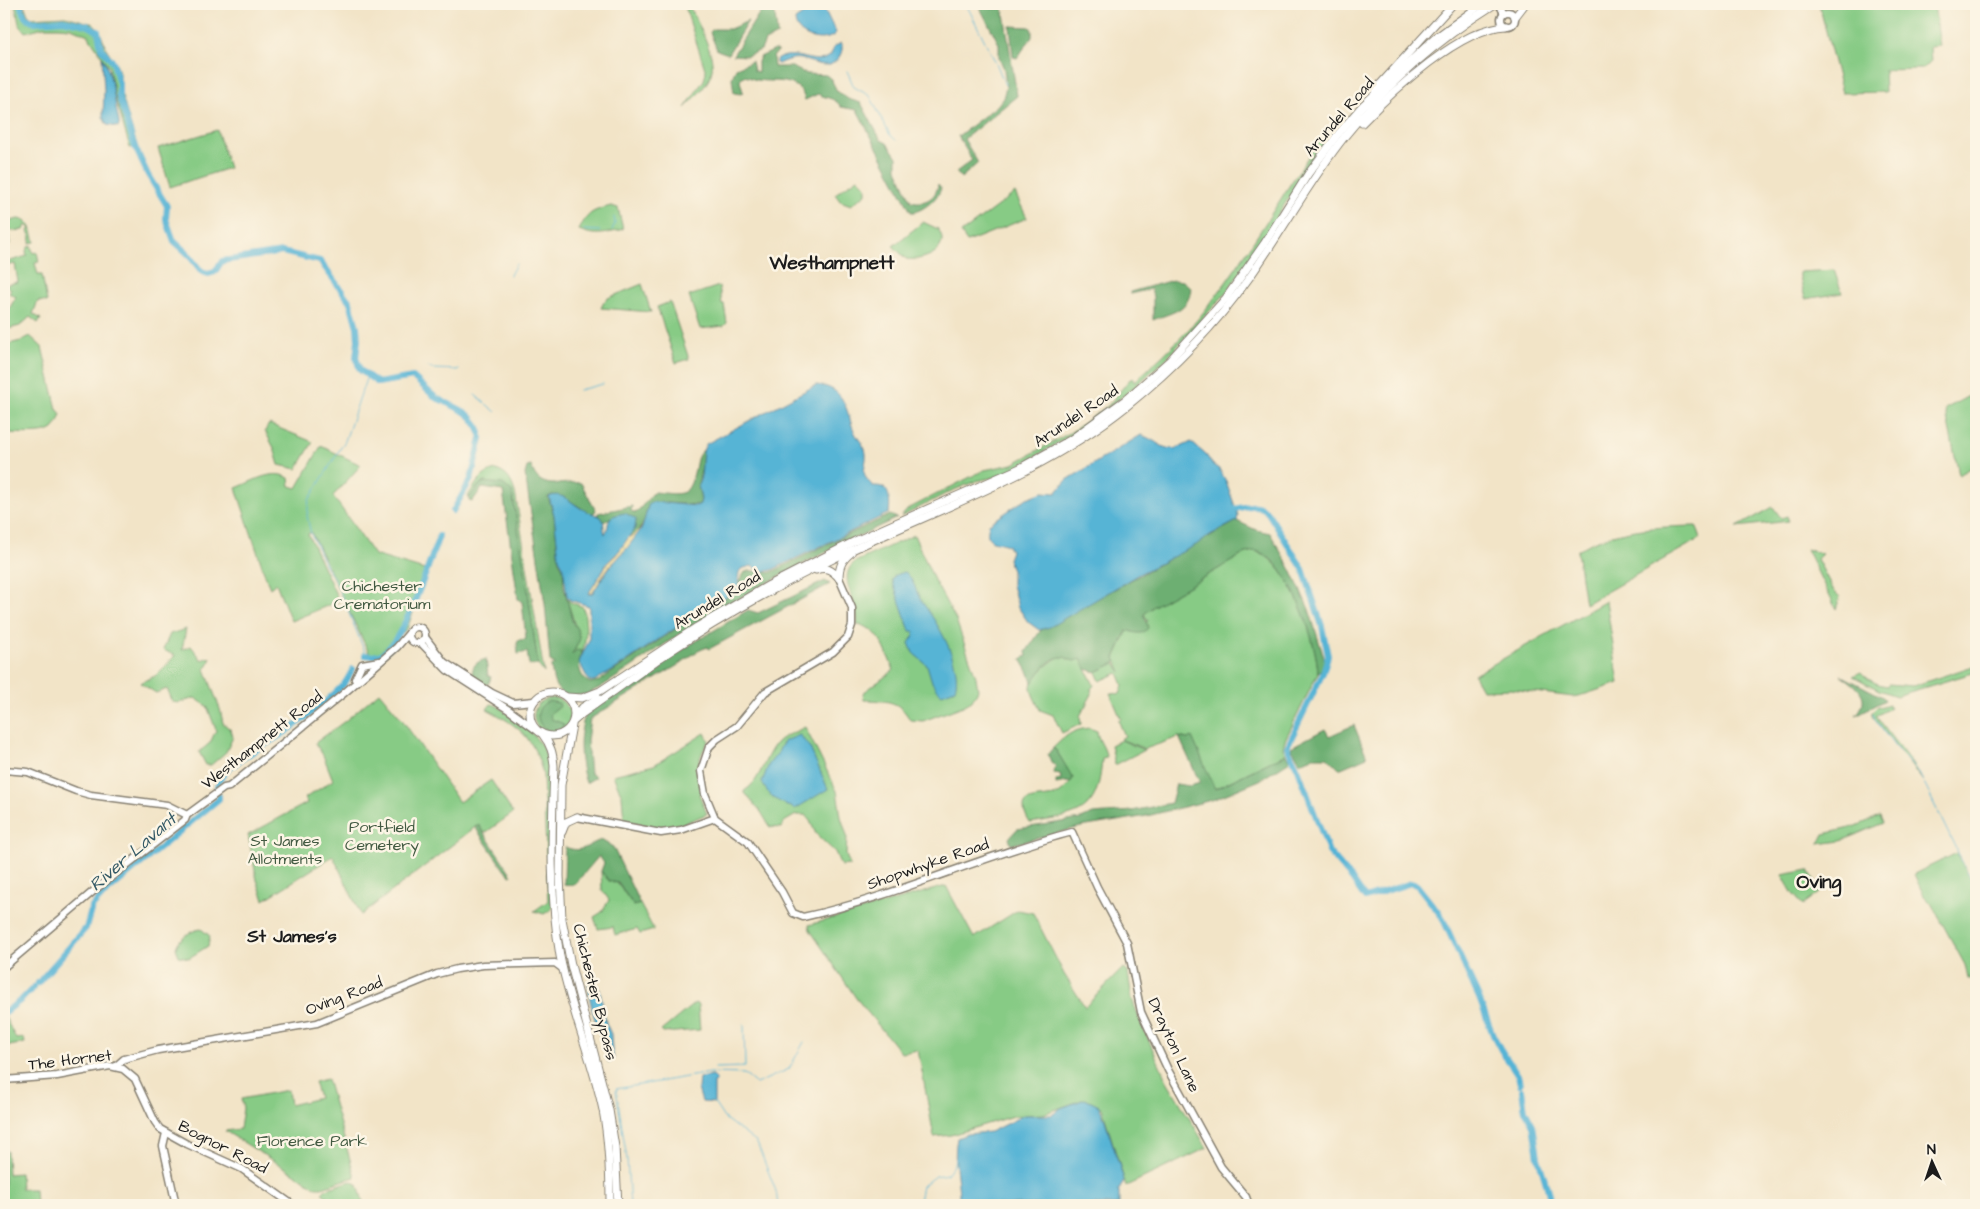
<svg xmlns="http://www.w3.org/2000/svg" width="1980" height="1209" viewBox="0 0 1980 1209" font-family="'Architects Daughter',sans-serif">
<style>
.green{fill:#87cb85;stroke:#527450}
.forest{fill:#6daf72;stroke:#446647}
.sand{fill:#eeda9e;stroke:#857b5d}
.water{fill:#57b4d5;stroke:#3a6878}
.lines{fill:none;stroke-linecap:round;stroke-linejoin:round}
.stream{stroke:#57b4d5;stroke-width:1}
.river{stroke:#57b4d5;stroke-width:6}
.major-casing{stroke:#878072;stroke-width:9}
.highway-casing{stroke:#878072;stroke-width:9}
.major{stroke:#fff;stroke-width:6}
.highway{stroke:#fff;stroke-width:7}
.labels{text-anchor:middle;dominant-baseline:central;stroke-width:5;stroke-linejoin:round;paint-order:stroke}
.street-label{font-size:16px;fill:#1c1c1c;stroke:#fcf5e5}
.park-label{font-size:16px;fill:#415941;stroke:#fcf5e5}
.water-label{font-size:18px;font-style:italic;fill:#345966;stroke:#fcf5e5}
.neighbourhood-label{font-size:18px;font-weight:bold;fill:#1c1c1c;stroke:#fcf5e5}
.quarter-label{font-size:19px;font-weight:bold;fill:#1c1c1c;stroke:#fcf5e5}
</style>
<rect width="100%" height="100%" fill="#fcf5e5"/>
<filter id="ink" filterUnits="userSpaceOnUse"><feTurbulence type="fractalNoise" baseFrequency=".02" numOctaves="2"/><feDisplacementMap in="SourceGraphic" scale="10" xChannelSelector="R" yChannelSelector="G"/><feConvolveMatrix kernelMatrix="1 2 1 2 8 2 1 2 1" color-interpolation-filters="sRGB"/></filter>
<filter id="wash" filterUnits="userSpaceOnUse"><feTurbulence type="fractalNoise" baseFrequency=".0096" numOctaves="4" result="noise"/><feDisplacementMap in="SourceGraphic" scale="20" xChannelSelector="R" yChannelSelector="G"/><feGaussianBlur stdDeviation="1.12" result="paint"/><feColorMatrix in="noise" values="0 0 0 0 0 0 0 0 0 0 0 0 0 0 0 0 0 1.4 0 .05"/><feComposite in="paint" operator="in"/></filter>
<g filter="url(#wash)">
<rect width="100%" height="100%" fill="#f2e4c7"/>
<g class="green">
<polygon points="15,4 24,4 28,15 32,18 65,16 94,24 99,29 106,48 117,65 121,82 121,93 137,146 130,148 115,97 109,67 88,35 71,28 58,27 44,27 25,32 19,24"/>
<path d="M684,4H688C696,19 715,53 712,70C710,84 694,98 685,108L704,80L706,72Z"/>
<polygon points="1819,4 1934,4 1940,46 1930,47 1931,61 1923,69 1884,70 1885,92 1842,93"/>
<polygon points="217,130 229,168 170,187 158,148"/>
<path d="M1325,132L1333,133L1288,199L1255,252L1225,294L1166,359L1132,389L1078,431L1031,459L996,477L976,481L949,492L901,517L908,509L984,470L1013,464L1071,432L1108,406L1129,380L1133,378L1134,382C1159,359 1185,336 1206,309C1250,253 1284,190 1325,132Z"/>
<polygon points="858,178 866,186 866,194 851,205 840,201 835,194"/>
<polygon points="1015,193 1027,218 967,242 961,233"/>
<path d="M611,206L618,208L623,229C607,234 595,237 579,230C588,212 592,211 611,206Z"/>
<polygon points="18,219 25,220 31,227 35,242 30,243 31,237 28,231 30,228 26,225 24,230 8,231 10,244 7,245 6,241 4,241 4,223"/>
<path d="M923,222L938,229C953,250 923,262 906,259L893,246Z"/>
<polygon points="31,245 33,253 37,252 39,262 35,263 38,275 42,275 47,302 38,301 33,314 41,319 38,323 30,317 20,326 4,330 4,306 9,309 16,297 9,293 11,289 5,285 18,282 15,264 5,266 4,263 27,256 26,251 29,246"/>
<polygon points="1834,270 1842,293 1805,299 1799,272"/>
<polygon points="642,284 651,312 601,308 604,302 608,298"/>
<polygon points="719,286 722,304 724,304 727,323 724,326 700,329 689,296"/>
<polygon points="670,302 689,359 676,363 657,307"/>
<path d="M30,336L42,347L57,409L61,414C59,420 57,425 53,429C44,436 16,433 4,433V345L21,341Z"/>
<polygon points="1976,392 1976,465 1959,475 1945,409"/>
<polygon points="269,424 313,442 297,469 279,465 274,448 265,431"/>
<path d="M321,446L361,465L333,496L374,555L428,571L407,629L379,653L370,655L311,532L308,534L339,601L291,621L276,583L270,588L267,581L236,488C252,482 272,468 289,478L290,486L297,488Z"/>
<path d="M496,470C508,474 511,480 515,492L544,673L538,665L526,577L512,492L479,485L469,498L468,496C475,485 482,472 496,470Z"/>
<polygon points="1773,507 1781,518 1787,516 1789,521 1737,527"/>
<path d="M1696,526L1701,538L1585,604L1577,551C1612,528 1655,527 1696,526Z"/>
<path d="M914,535L934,580L956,620L976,677L978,690L972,701L963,706L923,721L910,720C899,699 885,701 864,700L863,693L894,670C885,652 881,627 857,625C860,603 835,577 855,562Z"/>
<polygon points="1806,549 1822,554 1817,559 1834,591 1840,597 1836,609"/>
<path d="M1253,551C1289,556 1317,641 1318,673L1285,740L1283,748L1286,754L1214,789L1187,739L1179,737L1145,749L1120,739L1125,736L1118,720L1121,719L1110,693L1120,694L1123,685L1118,673L1100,681L1096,672L1115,663L1121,672L1115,658L1128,630L1133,632L1148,621L1144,614L1154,606L1244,554Z"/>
<path d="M566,597L570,602L583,607C587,622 587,639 582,653L581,651H576L571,658C572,654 575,651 576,647C580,634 570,611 566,597Z"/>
<polygon points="1606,601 1619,683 1586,694 1573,697 1511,689 1482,690 1474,675"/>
<polygon points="186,629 182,650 191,646 202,660 211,657 208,666 205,669 220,709 223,723 231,730 233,737 226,752 211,765 206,765 199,752 210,743 216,730 207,706 195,698 178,703 173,702 167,689 156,693 140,683 155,676 168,664 175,655 163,650 170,634"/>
<path d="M1059,657H1065C1069,661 1075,661 1081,659L1094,685L1091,689L1092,694L1080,716L1081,724L1062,733L1053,715L1040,710C1037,703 1031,693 1031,687C1031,677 1051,661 1059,657Z"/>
<path d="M1976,665V672L1896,696L1879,690L1853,676L1861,672C1869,681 1876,684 1887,686L1888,684L1913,686Z"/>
<polygon points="379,692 401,718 459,802 491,780 513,813 485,833 478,825 361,915 333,856 264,900 257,880 248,835 307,803 305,798 333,780 323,755 315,743 345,721"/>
<circle cx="552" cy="716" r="18"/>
<path d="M491,704C499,705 505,712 511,717C514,719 518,720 521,723C537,736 546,750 551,770L552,909L544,914L534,911L548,901L543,775C534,737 520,727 487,709Z"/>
<path d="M1889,704L1890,708L1876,716C1891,738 1910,758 1923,781L1872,716V712L1876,708Z"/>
<path d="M805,727L837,791L841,817L847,836L846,855L850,865L841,866L835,852L816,834L810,821L805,815H796L784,822L782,828L770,827L761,812L745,793L744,791C761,782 764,756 777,742C784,735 796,732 805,727Z"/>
<path d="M1089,728L1097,731C1098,742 1106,747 1106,758L1102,759C1098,815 1080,815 1030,823C1011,792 1042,801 1056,795C1064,792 1068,785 1073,779L1056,750L1053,748C1065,737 1070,730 1089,728Z"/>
<path d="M705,733L709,741C697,758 695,774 702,793L699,794L707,814C691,820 673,830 655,827C644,825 634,822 624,820L622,796L613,775L654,765Z"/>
<polygon points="1121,740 1144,750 1115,765 1111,745"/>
<polygon points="1880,816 1883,823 1841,841 1819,844 1824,834 1854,827"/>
<polygon points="1957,853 1976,890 1976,978 1968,979 1965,965 1931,903 1924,896 1914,874"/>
<polygon points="1809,870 1820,892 1803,905 1793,894 1782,875"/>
<polygon points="601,871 609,881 617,883 634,906 640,904 654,930 640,934 637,929 615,935 613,927 598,929 594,917 602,912 609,900 602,890"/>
<polygon points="946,886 974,938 1018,910 1033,913 1064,974 1085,1007 1123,968 1128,972 1132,999 1141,1023 1167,1081 1207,1148 1126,1186 1102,1108 1085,1099 1043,1114 1013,1116 951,1135 934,1137 918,1050 901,1053 856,998 810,930 809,925"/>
<path d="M201,929L210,936L208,946L189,958L179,956L176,948C178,938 192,930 201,929Z"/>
<polygon points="695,1003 698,1005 700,1030 663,1033 661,1031"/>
<polygon points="4,1015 16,1039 24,1038 25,1043 4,1047"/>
<polygon points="327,1079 355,1177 322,1187 316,1187 225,1131 240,1129 243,1108 241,1099 288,1090 290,1105 319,1098 314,1082"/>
<polygon points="4,1151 7,1151 8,1174 20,1173 21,1189 35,1189 36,1205 4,1205"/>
<polygon points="351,1181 358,1185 364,1205 339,1205 322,1193 326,1189"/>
</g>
<g class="forest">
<path d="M765,4H774C774,14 777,24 777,35L765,41L761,50L747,56L733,55Z"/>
<polygon points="978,4 986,4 994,9 1003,7 1017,96 964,139 978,163 961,178 956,172 972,160 958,136 997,106 1003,98 1006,87 1004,69 999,57 999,44"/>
<polygon points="748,21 728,54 717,50 710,32 713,29 730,29"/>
<polygon points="1010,26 1030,27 1032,30 1032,37 1017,58 1013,57"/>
<path d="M775,50L778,51L773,57L774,67H792L807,74L826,75L831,79L837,91L848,99L861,103L881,140L887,143L897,157V169L911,201C924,205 937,198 938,184L941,188C939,198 921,213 911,212L857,110L841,107C835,97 827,99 818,94L805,100C799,76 774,83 757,80C751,79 748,75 742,77L740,81L743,92L741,94L734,93L732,78L736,68L752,61L754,71L758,72V62L760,57Z"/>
<path d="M1173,280L1183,281L1191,288C1189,311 1172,312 1153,320V297L1151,289L1130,294V292Z"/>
<path d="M703,450V463L698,484L701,501L699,505L650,502L643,525L631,537H628L635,528L627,514L611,517L604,522L598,515V513L632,506L631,511L636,513L654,492C685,495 689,498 696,464C697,458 698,455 703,450Z"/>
<path d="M531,466C540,493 560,481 581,483L596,511L591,514C578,507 568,497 552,495L548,497L554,515L559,561L563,568L564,587L573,623L577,629L580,639L572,655L577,650L581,651L582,653C577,664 579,677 590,683L599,681L689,620L735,592C741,587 739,578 745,572C755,568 760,575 772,572L840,538L890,515L897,518C833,548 771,579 710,615C673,637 638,664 601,687L587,694L567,697C554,689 553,681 551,666L555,664L550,661L545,604L525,474L527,467Z"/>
<polygon points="484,482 503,484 512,492 526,577 538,665 529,665 527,652 518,654 517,643 519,640 526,639 522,602 518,599 503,491 482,488 472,502 469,501 469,498 479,485"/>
<path d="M1237,521L1256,530L1270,533L1291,570L1309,609L1325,661L1324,667L1318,673C1317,643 1290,562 1259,552C1254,550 1249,552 1244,554L1154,606L1144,614L1148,628C1142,636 1136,633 1127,630L1115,658L1117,662L1115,663L1096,672L1086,669L1081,659L1074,661C1069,660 1067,657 1063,657C1050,656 1038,674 1032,683L1029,673L1021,659L1027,656L1026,652L1041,630Z"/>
<path d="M825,581L830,584L709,649L708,647C694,651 687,660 675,667C647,684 618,701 590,719L587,741L590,773L596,777L586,783C579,763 577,731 587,712L693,643L748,610L758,613Z"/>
<path d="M486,659L488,676L491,677L489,683L486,685L472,676C472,665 476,662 486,659Z"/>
<path d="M1841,675L1883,697L1885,700L1856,715C1873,696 1856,686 1841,675Z"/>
<path d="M549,701L559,703L560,706C558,711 548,709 551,719L562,723L564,726L562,729L556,733C537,732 530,708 549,701Z"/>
<polygon points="1354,725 1367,757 1339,769 1327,757 1313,757 1300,762 1291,747 1325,729 1329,736"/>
<polygon points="1179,737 1187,739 1192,737 1215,789 1286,754 1290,761 1260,780 1212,800 1147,816 1081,827 1011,845 1009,838 1017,829 1081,819 1093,814 1132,811 1171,803 1176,784 1190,786 1200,783"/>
<polygon points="1053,748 1056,750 1073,778 1070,783 1067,782 1056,784 1056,780 1061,779 1060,774 1054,773 1053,770 1056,766 1051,762 1048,754"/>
<polygon points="478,824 512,875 510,876 507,871 505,871 475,827"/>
<path d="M601,840L613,847L640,904L634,906L618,883L609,881L601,871L604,863L599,856L576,883L571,885L564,884L565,847C582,854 587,845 601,840Z"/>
</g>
<path class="sand" d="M645,519C640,539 622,553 609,567C602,575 598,586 592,594H588L603,571L606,564L616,555L628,537H631L641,528Z"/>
<g class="water">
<path d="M789,4H822L836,33C826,45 795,38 795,20L804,14V11L801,10L793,13L789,8Z"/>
<path d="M841,43C845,51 838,61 830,65C806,66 804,51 778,64L776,63V60C795,47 816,69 831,55L834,47Z"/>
<path d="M102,57C113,74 114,102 119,122V126L117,127L107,125L103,117L104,90Z"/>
<path d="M816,385C847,387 845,411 855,433C858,439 866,447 866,454C867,468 858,472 873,486C876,486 879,486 882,487C891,490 890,506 889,513L772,570L764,572L751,566L741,569C736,575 740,583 737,590L668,633L614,670L594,681H589L579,662L589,640V606L570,600L567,596L563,566L559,559L554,515L549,497C562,490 573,505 584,510C589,513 598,514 602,518C605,523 603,529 605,534C612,521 602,517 625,513L636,519L635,528L619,551L606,564L603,571L588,594H592L609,568L628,547L642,528L649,503L654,502L696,506L700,504L701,499L698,485C705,472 699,455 706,444Z"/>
<path d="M1141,435C1164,443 1164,457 1191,442L1206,455L1213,465L1219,469L1226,481L1238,515L1237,521L1210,535L1196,545L1139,574L1050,627L1039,630L1028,622L1018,607L1012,585V570L1008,559L1011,551L1008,545C994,540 984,544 989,524L1027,498L1043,492L1056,493L1067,480Z"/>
<path d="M905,572C914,579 916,593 922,602C937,622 963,664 955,689L942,694L937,690L932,682L927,665L913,653L909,643L914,635V631H910L892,580L895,575Z"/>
<path d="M800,735L810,748L828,789L795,809L789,806H786L785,804C774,800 766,792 762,782L769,764L778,753L781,746L785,741Z"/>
<path d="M588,980L596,984L600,990L606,1023L611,1034L612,1050L614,1058L611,1062L609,1063L608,1061C601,1035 588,1007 588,980Z"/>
<polygon points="713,1076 716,1079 716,1082 714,1083 714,1103 702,1102 698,1089 699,1078"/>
<path d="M1085,1099L1099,1106L1105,1120L1124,1180L1119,1190V1205H959C960,1182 952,1161 957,1138L967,1134L990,1132L1024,1115H1052L1061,1108Z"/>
</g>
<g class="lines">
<g class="stream">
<polyline points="966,4 997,65 1005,85"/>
<polyline points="847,71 854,87 870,96 890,135 896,140"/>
<polyline points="584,230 600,231"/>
<polyline points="612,230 615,223 614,217"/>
<polyline points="510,275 516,264"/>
<polyline points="428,367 432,369 459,370"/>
<polyline points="579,390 603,384"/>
<polyline points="475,395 496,412"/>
<polyline points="366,654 335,580 326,567 311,534 307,516 309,500 345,441 367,376"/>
<polyline points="1873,714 1875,720 1895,747 1919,773 1976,890"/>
<polyline points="715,1068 745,1067 744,1024"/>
<polyline points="714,1103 724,1118 757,1143 776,1191 778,1205"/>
<polyline points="630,1205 627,1159 616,1089 710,1073 744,1074 756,1084 789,1069 804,1042"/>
<polyline points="916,1205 919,1201 922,1186 935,1176 947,1174 954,1164 955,1158"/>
</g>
<g class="river">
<polyline points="20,4 25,17 34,22 63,20 87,25 98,31 101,48 113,62 119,84 119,97 135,147 148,175 167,206 166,219 174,241 187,253 202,272 208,274 215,272 222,261 282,252 320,261 350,302 357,327 358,340 356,358 360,370 378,383 413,377 436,398 443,401"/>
<path d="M447,403C462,410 475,415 480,433"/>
<path d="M1235,509C1249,506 1257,502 1268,513L1303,569L1322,626L1328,656L1323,673L1287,747L1298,769L1329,852L1352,879L1365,898L1411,883L1417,885L1442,917L1479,998L1493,1035L1501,1050L1518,1075L1520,1084"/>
<polyline points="453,511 471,479 481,438"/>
<path d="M365,655C370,656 378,656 383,653C405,638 430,562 439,536"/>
<path d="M217,789C217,767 269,744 286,732C305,719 324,704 340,688C346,684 349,675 353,669"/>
<polyline points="38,983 86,928 92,907 102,896 219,799 219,796"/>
<polyline points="4,1013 21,1000 34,987"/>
<polyline points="1522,1090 1525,1110 1533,1125 1538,1157 1549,1194 1550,1205"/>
</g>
</g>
</g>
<g filter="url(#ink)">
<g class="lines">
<defs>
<g id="major">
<polyline points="1499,4 1504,13"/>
<circle cx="1508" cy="19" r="7"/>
<path d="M839,578L852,608V625L848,637L833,652L765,692L737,726L717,739L709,747L701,771L705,794L715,818L748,842L782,892L793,913L803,917C895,897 981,856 1072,832L1097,887L1127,943L1141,1012L1168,1070L1221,1167L1246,1197L1249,1205"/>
<circle cx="417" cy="635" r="8"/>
<polyline points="425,637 444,662 492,693 513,703 534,701"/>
<polyline points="419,643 422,644 447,670 509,710 535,729"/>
<polyline points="355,679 362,664 379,661"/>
<polyline points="4,770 28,772 76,791 91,795 167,805 187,815"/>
<polyline points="577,817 661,833 681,830 715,818"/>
<polyline points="4,967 96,889 185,820 187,815 224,788 229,787 343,694 397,647 409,633"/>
<polyline points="116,1066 124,1059 158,1050 317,1023 437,974 457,969 483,965 555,963 563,969"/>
<polyline points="4,1080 57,1076 110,1066 123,1069 135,1079 155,1122 160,1129 187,1144 242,1169 293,1205"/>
<polyline points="166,1133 163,1146 176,1205"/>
</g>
<g id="highway">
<polyline points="1515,17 1525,4"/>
<polyline points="1375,90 1453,4"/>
<path d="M1362,123C1393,91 1460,28 1506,26"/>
<path d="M816,570C826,566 832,570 839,578"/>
<path d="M839,578C839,566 842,560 851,553"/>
<circle cx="552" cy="714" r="22"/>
<polyline points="567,697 582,698 600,691 697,627 769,585 855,541 1020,468 1070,440 1125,400 1170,360 1226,298 1264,244 1308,174 1338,134 1362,106 1434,39 1482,4"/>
<polyline points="577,714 583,707 598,698"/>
<path d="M574,721L583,713C609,695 635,676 660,658C714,622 771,589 829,561C932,510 1036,479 1127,406C1173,369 1215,326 1249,278C1282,232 1309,181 1345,136C1386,85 1439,39 1495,4"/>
<polyline points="572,725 561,785 560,876 562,919 571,965 609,1110 615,1147 618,1205"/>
<path d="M543,735C551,745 553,754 554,766C552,828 549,894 560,956C570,1008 592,1058 603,1110C609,1142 610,1173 610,1205"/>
<polyline points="562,832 566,822 577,817"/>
</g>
</defs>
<use href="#major" class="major-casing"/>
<use href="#highway" class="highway-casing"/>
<use href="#major" class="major"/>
<use href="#highway" class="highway"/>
</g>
</g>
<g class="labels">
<g class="street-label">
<text transform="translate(1339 117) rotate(-49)">Arundel Road</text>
<text transform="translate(1076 416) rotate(-34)">Arundel Road</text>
<text transform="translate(717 600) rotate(-31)">Arundel Road</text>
<text transform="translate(262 740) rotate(-38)">Westhampnett Road</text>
<text transform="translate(928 864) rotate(-19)">Shopwhyke Road</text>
<text transform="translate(595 992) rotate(76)">Chichester Bypass</text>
<text transform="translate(344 996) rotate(-21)">Oving Road</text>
<text transform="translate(1174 1045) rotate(65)">Drayton Lane</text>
<text transform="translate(70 1060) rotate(-7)">The Hornet</text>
<text transform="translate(223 1147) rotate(27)">Bognor Road</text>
</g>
<g class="park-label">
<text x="382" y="586">Chichester<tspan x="382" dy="18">Crematorium</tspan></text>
<text x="382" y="827">Portfield<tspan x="382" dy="18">Cemetery</tspan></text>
<text x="285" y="841">St James<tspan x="285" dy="18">Allotments</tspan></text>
<text x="312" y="1141">Florence Park</text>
</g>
<g class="water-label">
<text transform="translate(133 852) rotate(-41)">River Lavant</text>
</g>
<g class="neighbourhood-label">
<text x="292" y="936">St James's</text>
</g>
<g class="quarter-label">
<text x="832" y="263">Westhampnett</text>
<text x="1819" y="882">Oving</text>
</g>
</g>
<rect width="1980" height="1209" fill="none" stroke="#fcf5e5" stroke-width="20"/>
<g transform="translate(1932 1162) rotate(357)" stroke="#fcf5e5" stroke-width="4" paint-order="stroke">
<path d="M0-4L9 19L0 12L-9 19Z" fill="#1c1c1c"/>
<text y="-8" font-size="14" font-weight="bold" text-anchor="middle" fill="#1c1c1c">N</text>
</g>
</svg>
